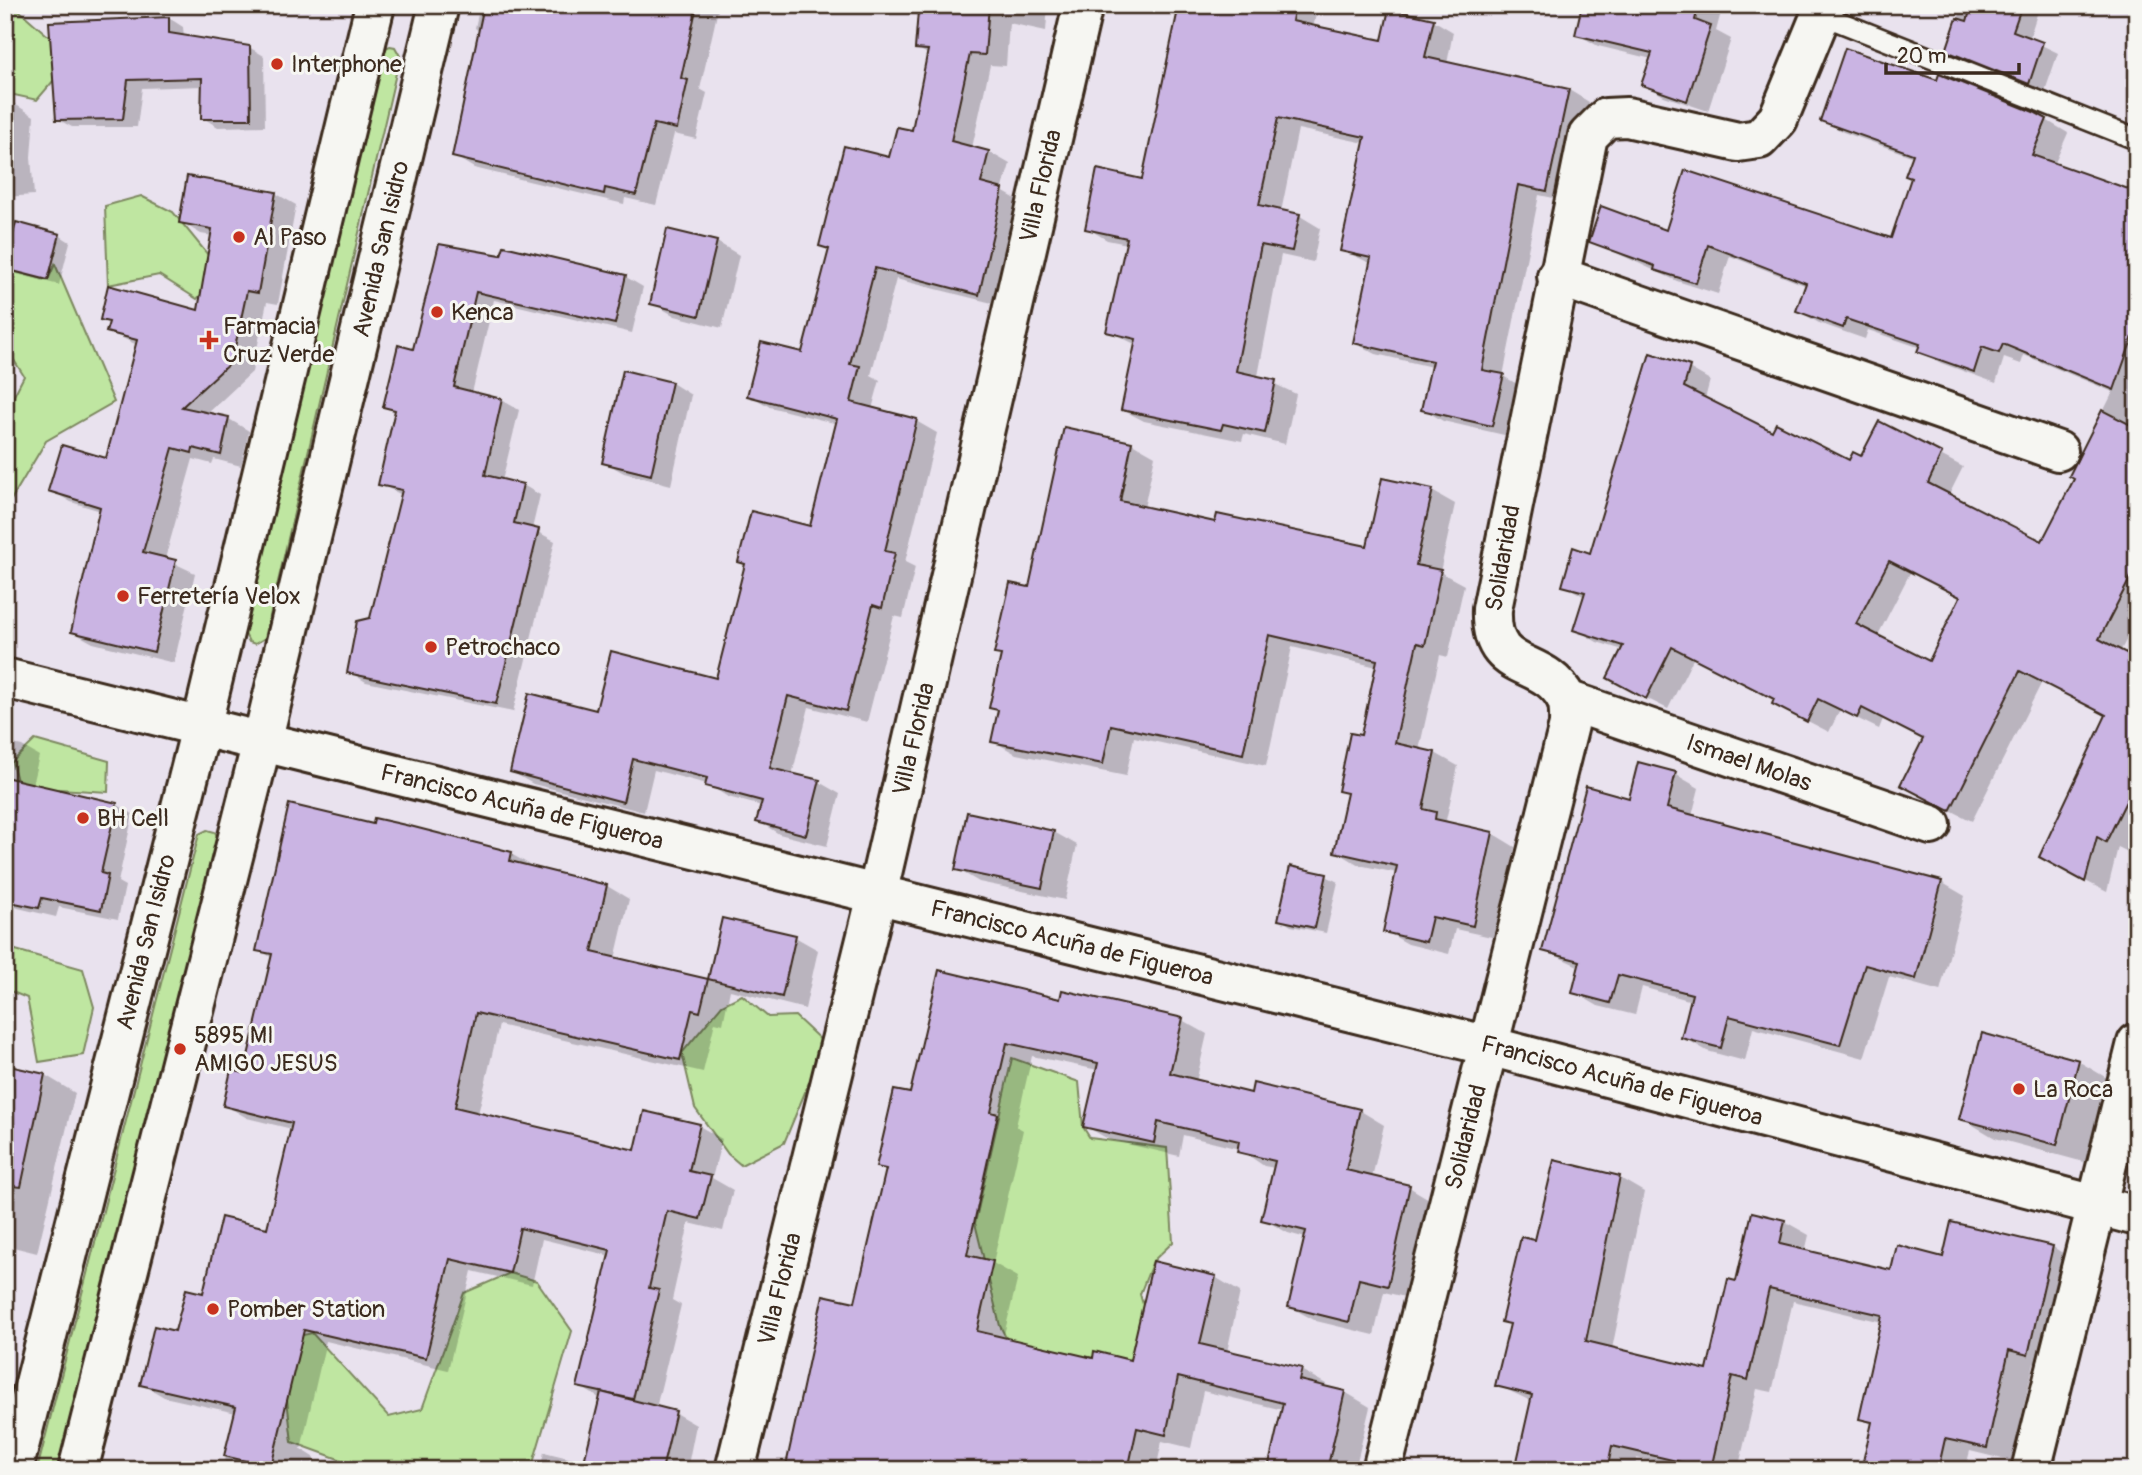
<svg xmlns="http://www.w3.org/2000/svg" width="2142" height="1475" viewBox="0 0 2142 1475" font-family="Pangolin,sans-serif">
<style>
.green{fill:#bfe6a1;stroke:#7d8860;stroke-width:2}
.shadow{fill:#0003;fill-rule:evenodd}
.building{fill:#cab4e3;stroke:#3b2a1e;stroke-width:2;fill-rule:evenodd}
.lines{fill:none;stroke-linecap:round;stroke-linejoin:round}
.lane-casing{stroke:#3b2a1e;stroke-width:24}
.street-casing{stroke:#3b2a1e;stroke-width:44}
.secondary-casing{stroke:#3b2a1e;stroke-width:44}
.lane{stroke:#f6f6f2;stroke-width:19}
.street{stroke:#f6f6f2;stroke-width:38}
.secondary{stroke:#f6f6f2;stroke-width:38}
.poi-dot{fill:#c8321e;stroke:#f6f6f2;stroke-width:2.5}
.labels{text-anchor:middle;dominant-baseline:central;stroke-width:6;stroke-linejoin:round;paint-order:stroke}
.poi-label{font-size:24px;fill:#3b2a1e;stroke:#f6f6f2;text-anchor:start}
.street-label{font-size:24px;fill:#3b2a1e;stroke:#f6f6f2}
</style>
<rect width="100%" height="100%" fill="#e9e2ee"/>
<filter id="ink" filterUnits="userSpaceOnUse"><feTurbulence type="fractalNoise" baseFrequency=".0143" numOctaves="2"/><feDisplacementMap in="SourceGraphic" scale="14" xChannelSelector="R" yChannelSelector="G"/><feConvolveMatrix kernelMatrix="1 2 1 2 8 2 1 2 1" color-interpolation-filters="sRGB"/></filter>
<g filter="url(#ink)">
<g class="green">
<polygon points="5,5 13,5 55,42 60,73 37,100 5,93"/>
<polygon points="390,46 395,47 400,56 265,638 255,644 249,642 245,634 381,50"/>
<polygon points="141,196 173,212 222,272 197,299 159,275 108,285 105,206"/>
<polygon points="55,264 114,402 46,441 5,510 5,413 24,376 5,346 5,269 48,280"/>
<polygon points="35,740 109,761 108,792 59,789 66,833 35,848 12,762"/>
<polygon points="207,830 215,832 219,840 58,1470 37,1470 199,834"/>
<polygon points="5,947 83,969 94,1007 83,1055 39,1062 27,998 5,989"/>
<polygon points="742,995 768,1017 795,1016 825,1044 784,1143 741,1165 728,1154 695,1108 682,1053 722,1005"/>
<polygon points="1012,1058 1079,1082 1083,1127 1090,1138 1167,1148 1173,1242 1153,1261 1140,1294 1151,1333 1143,1369 1033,1390 1000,1326 975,1223"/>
<polygon points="510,1273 537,1281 572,1331 531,1470 347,1470 347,1462 292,1442 280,1340 312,1333 389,1417 422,1409 464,1293"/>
</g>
<g class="shadow">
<polygon points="480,5 719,5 700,89 707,93 696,139 674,134 656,205 625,198 624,204 474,168 454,156 479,31 475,28"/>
<polygon points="777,5 815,5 814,12"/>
<polygon points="921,5 1048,5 1046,31 1009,23 1006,66 990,65 972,148 989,152 1010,164 1002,191 1023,203 1000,305 896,279 871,375 880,380 872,409 916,421 937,433 905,562 915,567 903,618 894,616 867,722 809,707 792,775 819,782 840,794 827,846 779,834 758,821 762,806 728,797 707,784 654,770 644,812 533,784 512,772 598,712 717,680 811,528 838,424 770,407 749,395 804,354 830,251 821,246 913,133 929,55 917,48"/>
<polygon points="1196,5 1318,5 1313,28 1383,42 1433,20 1453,32 1447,64 1569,90 1589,102 1568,201 1539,195 1503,376 1524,388 1513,437 1443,421 1423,409 1432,367 1376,354 1355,343 1372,264 1342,250 1365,143 1298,129 1281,212 1300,216 1320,228 1313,262 1281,255 1258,376 1296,394 1285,444 1244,434 1242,441 1144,421 1123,410 1137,345 1108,331 1127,244 1107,240 1087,228 1144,181"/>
<polygon points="1583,5 1723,5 1716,31 1731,39 1708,111 1664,96 1643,84 1652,59 1598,46 1577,34"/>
<polygon points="1963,5 2040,5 2029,39 2058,53 2045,91 1948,50"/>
<polygon points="169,18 183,27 184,37 249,47 264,56 265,126 218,127 203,118 203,86 142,88 137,127 72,127 57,119"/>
<polygon points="13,103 34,116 31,157 34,195 5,197 5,104"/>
<path d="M1822,120H2046L2068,133L2054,165L2137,196V619L2120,652L2137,661V834L2128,852L2118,847L2107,892L2062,869L2108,716L2042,682L1972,821L1923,796L1924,739L1883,719L1879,729L1840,710L1829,732L1796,715L1776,700L1694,657L1668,709L1630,690L1623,650L1597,642L1575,629L1585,597L1564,585L1591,555L1689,368L1710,380L1705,399L1773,433L1849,462L1862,458L1880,423L1963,467L1949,495L2042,543L2076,478L2071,476L2113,392L2024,355L2021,364L2004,358L1996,383L1941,363L1919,351L1921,348L1868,330L1865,339L1819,323L1798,311L1807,286L1730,256L1718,294L1677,281L1591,241L1667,232L1892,240L1913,178L1914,157L1843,132ZM1911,571L1962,597L1930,664L1877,637Z"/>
<polygon points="275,193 296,205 278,304 267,302 252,372 207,414 229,419 249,431 241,466 214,459 212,464 193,459 165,559 195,573 174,663 93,643 73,632 101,511 71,502 50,490 108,460 137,345 108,331 110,324 102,319 199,312 213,236 201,234 181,222"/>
<polygon points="59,235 70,242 59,285 17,274 6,268"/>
<polygon points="717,242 739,255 722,328 675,316 652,303"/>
<polygon points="441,246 626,277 643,287 632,333 494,300 472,393 502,400 519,410 502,481 523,485 540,495 532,529 555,541 513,712 366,682 349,672 371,619 402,495 380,484 397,413 385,406 414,351"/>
<polygon points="672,383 691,395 671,485 624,473 604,462"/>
<polygon points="1132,443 1155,456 1144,508 1216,524 1368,548 1432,491 1455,504 1440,572 1464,585 1448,657 1440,655 1419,750 1435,753 1458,766 1446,820 1456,825 1492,833 1515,847 1496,938 1455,929 1449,954 1408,944 1385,931 1397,873 1359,865 1336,851 1349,795 1340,790 1363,737 1377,667 1292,647 1266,766 1134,737 1126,776 1016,754 993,741 999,712 991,707 1003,657 996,653 1030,589"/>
<polygon points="5,742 22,746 39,756 32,785 116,804 133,814 118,882 125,886 118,919 59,907 56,917 18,908 5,901"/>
<polygon points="1675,774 1699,788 1692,816 1941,882 1965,896 1940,991 1889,977 1864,1058 1753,1028 1745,1061 1707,1051 1683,1037 1692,1001 1642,987 1635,1015 1598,1006 1574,992 1580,967 1544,950 1630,800"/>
<polygon points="1054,832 1077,845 1065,900 979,882 957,869"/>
<polygon points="511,854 534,867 607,886 629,899 615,959 709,981 724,920 795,937 818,950 805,1009 730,990 723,1024 715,1022 703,1072 499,1025 478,1114 636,1152 699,1126 722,1139 712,1178 733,1190 723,1231 689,1223 672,1300 681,1305 656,1408 675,1413 696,1425 687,1470 540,1470 544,1452 585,1462 601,1399 579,1386 611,1256 542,1239 532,1285 472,1271 448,1370 326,1341 301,1449 314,1457 311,1470 223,1470 236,1413 164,1397 142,1384 205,1295 269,1230 292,1129 247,1118 225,1105 245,1075 273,958 258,950"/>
<polygon points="1326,876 1338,882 1326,933 1291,926 1280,919"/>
<polygon points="1061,1001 1182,1020 1207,1034 1196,1082 1252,1095 1359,1110 1384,1125 1372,1178 1409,1187 1434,1202 1413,1299 1384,1292 1374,1335 1316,1321 1290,1307 1306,1238 1288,1233 1263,1219 1275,1168 1264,1166 1239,1149 1183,1135 1179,1156 1110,1140 1085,1126 1098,1070 1032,1056 1016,1126 1023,1130 993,1263 1018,1277 1003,1339 1094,1360 1131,1362 1215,1277 1240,1292 1227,1352 1301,1370 1326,1384 1325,1388 1345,1392 1370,1407 1355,1470 1270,1470 1283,1410 1203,1391 1191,1448 1162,1441 1156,1470 786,1470 856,1304 887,1171 878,1166 911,1096"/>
<polygon points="2078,1061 2112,1081 2091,1164 1995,1138 1961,1118"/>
<polygon points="5,1067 45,1075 75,1093 37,1253 5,1245"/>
<polygon points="1620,1178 1644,1192 1612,1349 1709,1372 1737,1283 1784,1221 1809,1235 1805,1252 1892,1272 1945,1259 2053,1247 2077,1262 2053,1368 2034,1363 2011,1461 1970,1451 1965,1470 1863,1470 1873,1425 1861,1418 1882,1322 1793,1301 1772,1392 1757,1389 1738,1470 1685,1470 1637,1458 1634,1470 1517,1470 1533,1402 1497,1385 1511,1325 1503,1321 1537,1242"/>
</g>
<g class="building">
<polygon points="484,5 697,5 681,78 688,80 677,129 654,124 636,195 605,188 604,194 452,157"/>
<polygon points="938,5 989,5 985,55 970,54 951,141 989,151 981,183 1003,189 979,295 875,268 850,364 860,366 851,402 917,419 885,551 895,553 882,608 873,605 846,711 788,696 770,768 820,780 806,835 756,822 762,801 705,786 707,778 633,759 623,802 510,772 529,693 596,710 611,651 716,678 745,564 738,562 751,511 810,526 837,419 747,396 761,342 802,352 829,249 819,246 844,146 889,157 897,127 912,130 928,50 915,49 918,11 937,12"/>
<polygon points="1179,5 1295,5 1292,21 1382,40 1389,9 1434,19 1425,57 1569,89 1547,191 1518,185 1482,370 1504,374 1492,426 1421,410 1432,361 1353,343 1371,258 1340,251 1365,137 1278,118 1259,205 1300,214 1292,251 1261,245 1236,371 1276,380 1265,433 1223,424 1221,430 1121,410 1136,339 1106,332 1127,238 1085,229 1097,169 1142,179"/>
<polygon points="1582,5 1699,5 1695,20 1711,26 1687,101 1641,85 1652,53 1575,35"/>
<polygon points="1972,5 2022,5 2013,31 2043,42 2029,84 1946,51 1957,18 1967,21"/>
<polygon points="169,17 169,33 250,46 251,119 201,119 202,78 128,80 123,119 56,120 49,22"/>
<polygon points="1845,48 1937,80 1939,74 2036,113 2047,119 2032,155 2137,192 2137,325 2114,390 2003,344 1999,353 1982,347 1974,372 1917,352 1920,344 1846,319 1843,328 1796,311 1806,283 1708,245 1696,283 1654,270 1655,266 1589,242 1601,206 1666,230 1685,170 1891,238 1911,178 1905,176 1913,154 1820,121"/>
<polygon points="187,176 276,192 258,293 247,291 232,361 182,407 229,417 221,455 193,448 192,453 173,448 143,552 176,560 154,652 71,632 100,507 48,491 62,445 106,458 137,340 106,332 109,322 100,320 108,285 198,310 212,229 179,223"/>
<polygon points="16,222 60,234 48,280 5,269"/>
<polygon points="667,229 717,241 699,316 650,304"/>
<polygon points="439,244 501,255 504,246 626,275 615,324 476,292 454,387 502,399 485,475 523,484 514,523 539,529 496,704 347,673 357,621 370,618 402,490 378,485 395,410 383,407 398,345 413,349"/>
<path d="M1650,353L1690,366L1684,387L1772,431L1776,423L1849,460L1853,452L1861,456L1879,421L1942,453L1928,483L2042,541L2074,479L2069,476L2102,410L2137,428V565L2099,639L2134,657L2137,652V779L2106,842L2097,837L2085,882L2039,857L2106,715L2020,671L1950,811L1900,785L1923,739L1862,708L1857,718L1818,699L1807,722L1772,704L1774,699L1672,647L1646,699L1607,678L1623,646L1573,630L1585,592L1562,586L1573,547L1590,553ZM1889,561L1960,597L1929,661L1856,624Z"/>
<polygon points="623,370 672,382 651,475 602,463"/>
<polygon points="1064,427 1132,442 1120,501 1215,522 1217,514 1367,546 1382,478 1433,489 1416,565 1441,570 1425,645 1417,643 1395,743 1435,752 1423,809 1436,812 1435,819 1493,832 1473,926 1432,917 1426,942 1383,932 1397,866 1334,852 1347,793 1338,791 1350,733 1361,735 1377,660 1269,635 1243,754 1111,725 1103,764 991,742 998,710 989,708 1001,655 994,654 1010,583 1029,587"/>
<polygon points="1638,762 1676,772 1667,808 1942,881 1916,979 1865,965 1840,1045 1729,1016 1721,1048 1681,1038 1692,994 1618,975 1610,1003 1572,993 1580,961 1542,951 1586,786 1629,798"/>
<polygon points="5,777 117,803 101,873 108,875 101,910 42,898 39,908 5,901"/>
<polygon points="289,804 373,824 374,818 410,826 512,852 510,861 607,885 592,952 708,979 700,1012 692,1010 680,1060 476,1013 455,1107 635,1150 644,1111 700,1124 689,1171 711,1176 700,1219 667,1211 649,1288 659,1290 633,1399 577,1387 610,1250 520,1228 510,1273 450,1259 426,1358 304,1330 271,1467 224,1456 236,1407 140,1385 154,1326 175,1331 186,1289 203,1293 221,1217 267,1228 292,1123 223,1106 231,1070 244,1073 272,954 256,951"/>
<polygon points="967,812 1054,831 1042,888 955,870"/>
<polygon points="1290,866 1327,874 1315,928 1278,920"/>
<polygon points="722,918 796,935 782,997 708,979"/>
<polygon points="939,970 1060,999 1062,990 1183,1018 1170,1073 1251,1093 1253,1083 1360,1109 1346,1170 1410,1185 1388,1286 1359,1279 1349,1322 1288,1307 1306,1231 1261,1220 1275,1161 1237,1152 1239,1141 1158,1122 1154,1143 1083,1127 1098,1063 1007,1043 991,1112 998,1114 967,1255 993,1261 977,1331 1093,1358 1094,1351 1130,1360 1153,1261 1216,1276 1200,1344 1302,1368 1299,1380 1345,1391 1327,1470 1296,1470 1269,1464 1283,1403 1178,1377 1166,1435 1137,1428 1128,1470 785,1470 823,1295 855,1302 886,1169 876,1167 894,1090 910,1093"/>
<polygon points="1982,1033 2079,1060 2057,1145 1959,1119"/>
<polygon points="5,1065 45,1074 21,1187 5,1185"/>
<polygon points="1554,1160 1620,1176 1586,1341 1707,1370 1728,1279 1736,1281 1752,1212 1785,1220 1780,1244 1891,1270 1897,1245 1943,1257 1951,1222 2053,1246 2028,1355 2009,1350 1987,1448 1945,1439 1938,1470 1861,1470 1872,1422 1859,1419 1882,1315 1769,1289 1748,1380 1732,1376 1711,1469 1612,1446 1607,1470 1515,1470 1532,1395 1495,1386 1510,1324 1501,1322 1521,1237 1535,1240"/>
<polygon points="601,1392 676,1411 662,1470 582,1470"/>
</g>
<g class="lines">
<defs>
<polyline id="lane" points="1822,15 2130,137"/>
<g id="street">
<polyline points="1557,276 2058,451"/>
<polyline points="1567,700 1931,825"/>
<polyline points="735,1470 877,895 1083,5"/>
<path d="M1382,1470L1569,725C1569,717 1570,706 1566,698C1543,654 1489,677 1492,609L1588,136L1606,118L1627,117L1738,142L1759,139L1778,119L1825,5"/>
<polyline points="2031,1470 2137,1043"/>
</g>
<g id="secondary">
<polyline points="5,678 1489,1046 2137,1216"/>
<polyline points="13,1470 201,728 375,5"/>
<polyline points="78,1470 262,742 439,5"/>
</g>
</defs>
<use href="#lane" class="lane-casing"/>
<use href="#street" class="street-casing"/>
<use href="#secondary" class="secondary-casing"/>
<use href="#lane" class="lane"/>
<use href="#street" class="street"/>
<use href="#secondary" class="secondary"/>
</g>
</g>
<g class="poi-dot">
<circle cx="277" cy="64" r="7"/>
<circle cx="239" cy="237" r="7"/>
<circle cx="437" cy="312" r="7"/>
<path d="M205.5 329.5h7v7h7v7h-7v7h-7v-7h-7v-7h7z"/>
<circle cx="123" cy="596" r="7"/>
<circle cx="431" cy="647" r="7"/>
<circle cx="83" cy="818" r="7"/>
<circle cx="180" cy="1049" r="7"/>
<circle cx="2019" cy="1089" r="7"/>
<circle cx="213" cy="1309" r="7"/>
</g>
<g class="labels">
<g class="poi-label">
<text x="291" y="64">Interphone</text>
<text x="253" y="237">Al Paso</text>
<text x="451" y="312">Kenca</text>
<text x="223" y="326">Farmacia<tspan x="223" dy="28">Cruz Verde</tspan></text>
<text x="137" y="596">Ferretería Velox</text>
<text x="445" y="647">Petrochaco</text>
<text x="97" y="818">BH Cell</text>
<text x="194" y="1035">5895 MI<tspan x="194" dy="28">AMIGO JESUS</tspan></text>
<text x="2033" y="1089">La Roca</text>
<text x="227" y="1309">Pomber Station</text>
</g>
<g class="street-label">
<text transform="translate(1041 186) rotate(-77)">Villa Florida</text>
<text transform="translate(381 249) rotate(-77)">Avenida San Isidro</text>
<text transform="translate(1503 558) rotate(-80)">Solidaridad</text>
<text transform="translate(914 739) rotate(-77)">Villa Florida</text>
<text transform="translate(1749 763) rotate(19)">Ismael Molas</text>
<text transform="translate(522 807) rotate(14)">Francisco Acuña de Figueroa</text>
<text transform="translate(146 942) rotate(-76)">Avenida San Isidro</text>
<text transform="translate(1072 943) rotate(14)">Francisco Acuña de Figueroa</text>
<text transform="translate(1622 1081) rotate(15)">Francisco Acuña de Figueroa</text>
<text transform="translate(1466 1137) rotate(-76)">Solidaridad</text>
<text transform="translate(780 1289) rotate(-76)">Villa Florida</text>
</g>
</g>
<rect width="2142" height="1475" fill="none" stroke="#f6f6f2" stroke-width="28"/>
<rect x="14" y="14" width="2114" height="1447" fill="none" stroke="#3b2a1e" stroke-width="2.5" filter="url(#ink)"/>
<path d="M1886 63v10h133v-10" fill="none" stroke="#3b2a1e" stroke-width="3.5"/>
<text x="1897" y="63" font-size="21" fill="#3b2a1e" stroke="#f6f6f2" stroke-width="5" paint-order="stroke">20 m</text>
</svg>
